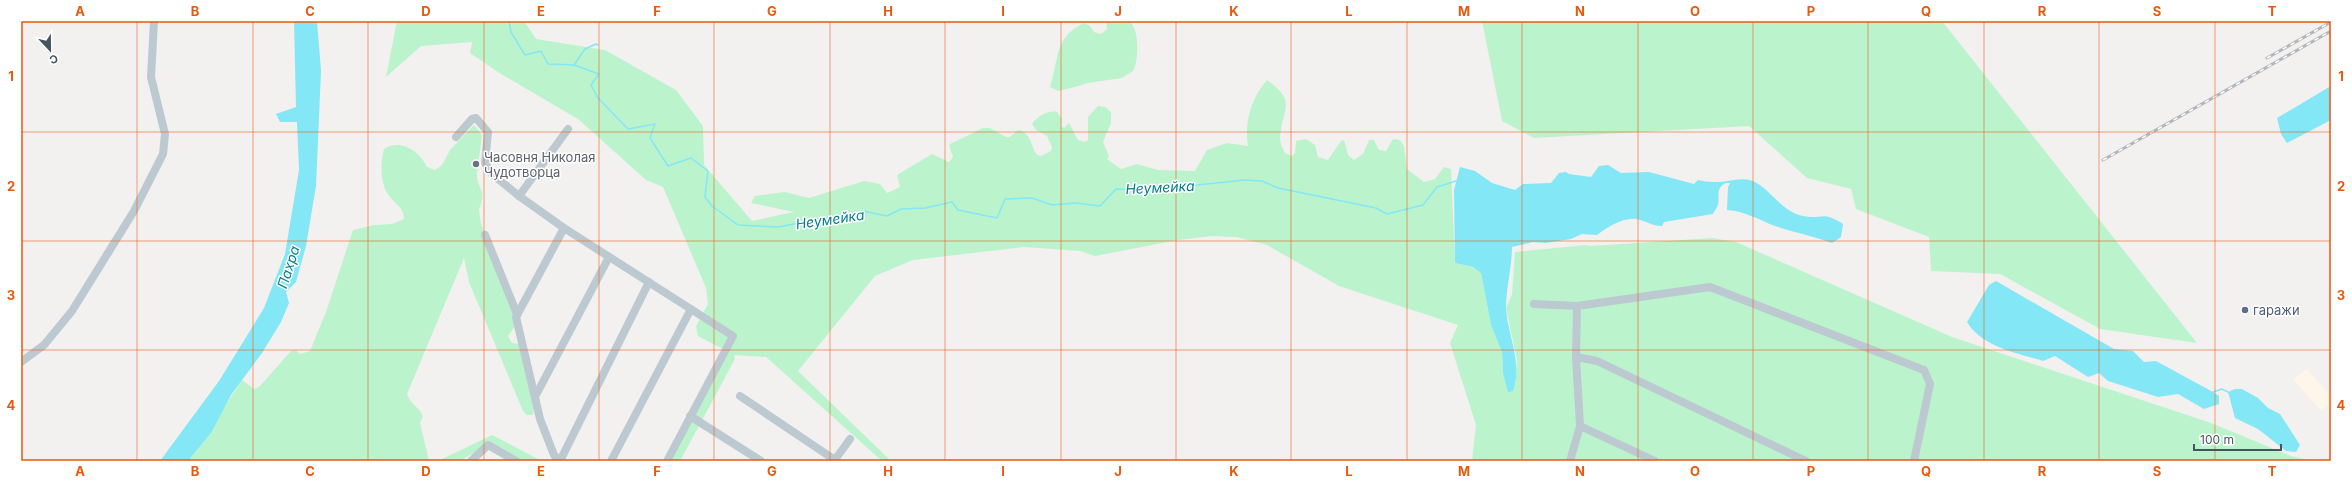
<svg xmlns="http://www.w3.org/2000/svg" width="2352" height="482" viewBox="0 0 2352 482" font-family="Inter,sans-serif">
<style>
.commercial{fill:#fef6e9}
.green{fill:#bbf4cc}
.water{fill:#83e7f6}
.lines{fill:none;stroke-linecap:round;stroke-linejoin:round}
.stream{stroke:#83e7f6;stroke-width:1.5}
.minor{stroke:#bcc9d1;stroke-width:8}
.rail-casing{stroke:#b1b6bb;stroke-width:3}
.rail{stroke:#fff;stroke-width:1.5;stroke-dasharray:4.5;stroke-linecap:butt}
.grid{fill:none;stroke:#e8590c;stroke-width:1;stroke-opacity:0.55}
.worship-dot{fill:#6b7280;stroke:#fff;stroke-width:1.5}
.service-dot{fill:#5c6f8a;stroke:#fff;stroke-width:1.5}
.labels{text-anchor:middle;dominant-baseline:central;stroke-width:3;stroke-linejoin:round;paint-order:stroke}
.worship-label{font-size:13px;fill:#5b616d;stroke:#fff;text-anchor:start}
.service-label{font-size:13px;fill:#4e5e75;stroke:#fff;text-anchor:start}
.water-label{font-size:14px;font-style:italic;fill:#047d8f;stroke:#fff}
.neatline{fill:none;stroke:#e8590c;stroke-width:1.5}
.grid-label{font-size:13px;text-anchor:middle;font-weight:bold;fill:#e8590c}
</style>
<rect width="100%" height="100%" fill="#f3f0f0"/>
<polygon class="commercial" points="2307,369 2331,396 2331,405 2320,410 2293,379"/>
<g class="green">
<path d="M397,21H524L536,39L605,50L676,90L703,126L704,165L752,221L794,212L751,203L755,196L785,192L809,198L864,181L880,184L887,193L900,187L897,175L932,154L949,162L953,157L949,145L952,143L983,128H990L1006,137H1010L1018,130C1035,133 1030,155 1041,156L1051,151L1052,147L1047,136L1036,130L1032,124C1037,116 1049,110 1057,112L1062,119L1061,126L1064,128L1069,123L1078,140L1085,142L1088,140V117L1098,106L1105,107L1111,112V123L1103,142L1109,156L1107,159L1121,169L1137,164L1158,170L1195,171L1207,150L1227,143L1248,146C1244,123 1251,98 1267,80C1298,102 1282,108 1280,138C1280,143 1283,149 1285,153L1292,156L1295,153L1296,141L1306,139L1315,145L1318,157L1328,160L1341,141L1344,140L1348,155L1354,160L1363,154L1369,140H1374L1379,150L1386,151L1393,139L1400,140L1404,146L1407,169L1424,182L1435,179L1444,167L1451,169L1455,263L1473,267L1481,273L1491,325L1502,352L1503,373L1515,386L1517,360L1506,308L1512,294L1515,252L1586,245L1591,246L1712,238L1736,242L1952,337L2211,423L2291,456L2312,461H1472L1476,425L1450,343L1458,325L1339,286L1267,245L1236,237L1212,236L1178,240L1095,256L1080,251L1024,247L913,260L875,276L798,371L891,461H882L766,357L734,355L735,359L680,461H670L727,351L698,336L696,326L708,304L706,288L663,187L646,180L578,119L501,74L470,53L472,42L421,46L386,77Z"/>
<path d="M1106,21C1112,21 1122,19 1128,21C1140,25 1139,62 1133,71L1122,78L1088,83L1075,87L1058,91L1050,87C1059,59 1054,37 1084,23L1090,26L1094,32L1101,34L1107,29Z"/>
<polygon points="1482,21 1942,21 2197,343 2100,329 2000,274 1931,271 1929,237 1856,209 1851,189 1807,178 1749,126 1534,138 1502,121"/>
<path d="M474,125L482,135C481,148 478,160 477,173C476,189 488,189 479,209L481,224L516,308L515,326L508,336L512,343L520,344L534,407L533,415H527L523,411L469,282L464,258L407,394C412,407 418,405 423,416L420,423L429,461H188L211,433L217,418L242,380L254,389L259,387L291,351L296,350L300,354L310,351L326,312L353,230L374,225L392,224L404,219C404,207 395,204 389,196C380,183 380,164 384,149C401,138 420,152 427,167L435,170L442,165L450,150Z"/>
<polygon points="492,435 542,461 514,461 485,446 460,461 438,461"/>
</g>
<g class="water">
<polygon points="294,21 317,21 321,71 316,186 306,246 296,282 286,292 289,303 281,322 262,353 231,395 211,433 188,461 160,461 219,381 264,308 285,254 299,170 297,122 280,122 276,114 296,107"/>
<polygon points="2331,86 2331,120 2287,143 2281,134 2277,118"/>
<path d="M1608,165L1621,173L1649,172L1694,184L1698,180C1703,181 1708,182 1713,182C1725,183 1738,177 1750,180C1771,187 1779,211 1803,216C1823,220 1821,210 1843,224L1841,237L1832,243C1813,236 1793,232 1775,226C1759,220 1745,211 1727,210L1728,187L1730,183H1726C1715,188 1720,196 1718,205C1717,208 1714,211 1713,214L1664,222L1662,226C1652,226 1646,221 1637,219C1623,217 1607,227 1597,235L1582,234L1571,239L1545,243L1533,242L1512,247C1512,267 1506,288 1506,309C1508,336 1523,364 1513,391L1508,392L1503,373L1502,352L1491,325L1481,273L1473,267L1455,263L1454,190L1460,167L1475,171L1492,183L1515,190L1523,184L1551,183L1559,173L1566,172L1569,174L1591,177L1599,166Z"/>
<path d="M1996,281L2114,349L2133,351L2144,362L2156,361L2213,392L2219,396V404L2204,409L2178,394L2158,397L2108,381L2099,373L2088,377L2055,356L2043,361C2017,353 1982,347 1967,322L1989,285Z"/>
<polygon points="2235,389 2242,389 2258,398 2268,408 2280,414 2300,445 2296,452 2286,451 2258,429 2235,418 2228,392"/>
</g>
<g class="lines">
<g class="stream">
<polyline points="503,21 508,21"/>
<polyline points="509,21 511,32 525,55 541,51 548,64 574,65 599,74 591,85 598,98 628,129 655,124 650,138 668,166 691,158 708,171 705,197 712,206 738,225 778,227 863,211 887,216 901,209 925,208 952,202 958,210 997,218 1005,199 1032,198 1052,205 1075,203 1100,206 1116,189 1149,190 1245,180 1262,181 1278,188 1376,208 1387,214 1423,205 1437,187 1456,181"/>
<polyline points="574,65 585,49 596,44 598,45"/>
<polyline points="2213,392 2222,389 2228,392"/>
</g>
<g class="minor">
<polyline points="456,137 472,119 476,118 488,132 485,163 492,174 519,196 564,228 733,336 667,461"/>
<polyline points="519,196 568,129"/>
<polyline points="485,235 517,314"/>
<polyline points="1534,304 1577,306"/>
<polyline points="1576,357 1597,361 1806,461"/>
<polyline points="21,362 44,345 72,311 134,211 163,154 165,134 151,77 154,21"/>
<polyline points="536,395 609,257"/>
<polyline points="740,396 835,460"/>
<polyline points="690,416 761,461"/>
<polyline points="1580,426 1655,461"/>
<polyline points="471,461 488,445 516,461"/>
<polyline points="560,461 554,455 540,419 516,317 564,228"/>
<polyline points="560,461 649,282"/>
<polyline points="611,461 691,309"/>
<polyline points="834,461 850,439"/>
<polyline points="1570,461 1580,426 1576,357 1577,306 1710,287 1924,370 1930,384 1914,461"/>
</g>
<defs>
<g id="rail">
<polyline points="2267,58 2331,22"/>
<polyline points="2103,160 2331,31"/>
</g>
</defs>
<use href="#rail" class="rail-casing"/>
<use href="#rail" class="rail"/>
</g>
<path class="grid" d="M137,21V461M253,21V461M368,21V461M484,21V461M599,21V461M714,21V461M830,21V461M945,21V461M1061,21V461M1176,21V461M1291,21V461M1407,21V461M1522,21V461M1638,21V461M1753,21V461M1868,21V461M1984,21V461M2099,21V461M2215,21V461M21,132H2331M21,241H2331M21,350H2331"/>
<circle class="worship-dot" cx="476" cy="164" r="4"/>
<circle class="service-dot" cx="2245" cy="310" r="4"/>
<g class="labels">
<g class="worship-label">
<text x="484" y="157">Часовня Николая<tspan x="484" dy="15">Чудотворца</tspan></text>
</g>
<g class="service-label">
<text x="2253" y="310">гаражи</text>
</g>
<g class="water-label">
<text transform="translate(1160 187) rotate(-3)">Неумейка</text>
<text transform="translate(830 219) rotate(-8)">Неумейка</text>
<text transform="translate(288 267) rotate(-72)">Пахра</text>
</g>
</g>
<rect width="2352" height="482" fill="none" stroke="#ffffff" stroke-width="44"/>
<g transform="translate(50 50) rotate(158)" stroke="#ffffff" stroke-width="3" paint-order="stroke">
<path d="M0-3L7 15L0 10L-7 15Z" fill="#465660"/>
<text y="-6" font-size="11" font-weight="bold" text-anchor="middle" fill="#465660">С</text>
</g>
<path d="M2194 444v6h87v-6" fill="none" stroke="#465660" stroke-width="2"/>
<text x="2200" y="444" font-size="12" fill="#465660" stroke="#ffffff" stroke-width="3" paint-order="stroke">100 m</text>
<rect x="22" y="22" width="2308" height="438" class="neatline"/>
<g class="grid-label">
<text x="80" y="16">A</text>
<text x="195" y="16">B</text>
<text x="310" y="16">C</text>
<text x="426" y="16">D</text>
<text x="541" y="16">E</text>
<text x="657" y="16">F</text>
<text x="772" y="16">G</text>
<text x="888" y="16">H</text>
<text x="1003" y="16">I</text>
<text x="1118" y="16">J</text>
<text x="1234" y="16">K</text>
<text x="1349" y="16">L</text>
<text x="1464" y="16">M</text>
<text x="1580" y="16">N</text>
<text x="1695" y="16">O</text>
<text x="1811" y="16">P</text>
<text x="1926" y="16">Q</text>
<text x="2042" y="16">R</text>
<text x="2157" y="16">S</text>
<text x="2272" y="16">T</text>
<text x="11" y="81">1</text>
<text x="2341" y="81">1</text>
<text x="11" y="191">2</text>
<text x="2341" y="191">2</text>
<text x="11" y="300">3</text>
<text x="2341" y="300">3</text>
<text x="11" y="410">4</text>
<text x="2341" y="410">4</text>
<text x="80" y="476">A</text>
<text x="195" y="476">B</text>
<text x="310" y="476">C</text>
<text x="426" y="476">D</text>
<text x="541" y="476">E</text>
<text x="657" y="476">F</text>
<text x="772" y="476">G</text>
<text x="888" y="476">H</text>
<text x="1003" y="476">I</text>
<text x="1118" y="476">J</text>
<text x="1234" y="476">K</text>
<text x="1349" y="476">L</text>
<text x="1464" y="476">M</text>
<text x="1580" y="476">N</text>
<text x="1695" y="476">O</text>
<text x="1811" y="476">P</text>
<text x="1926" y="476">Q</text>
<text x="2042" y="476">R</text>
<text x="2157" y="476">S</text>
<text x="2272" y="476">T</text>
</g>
</svg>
